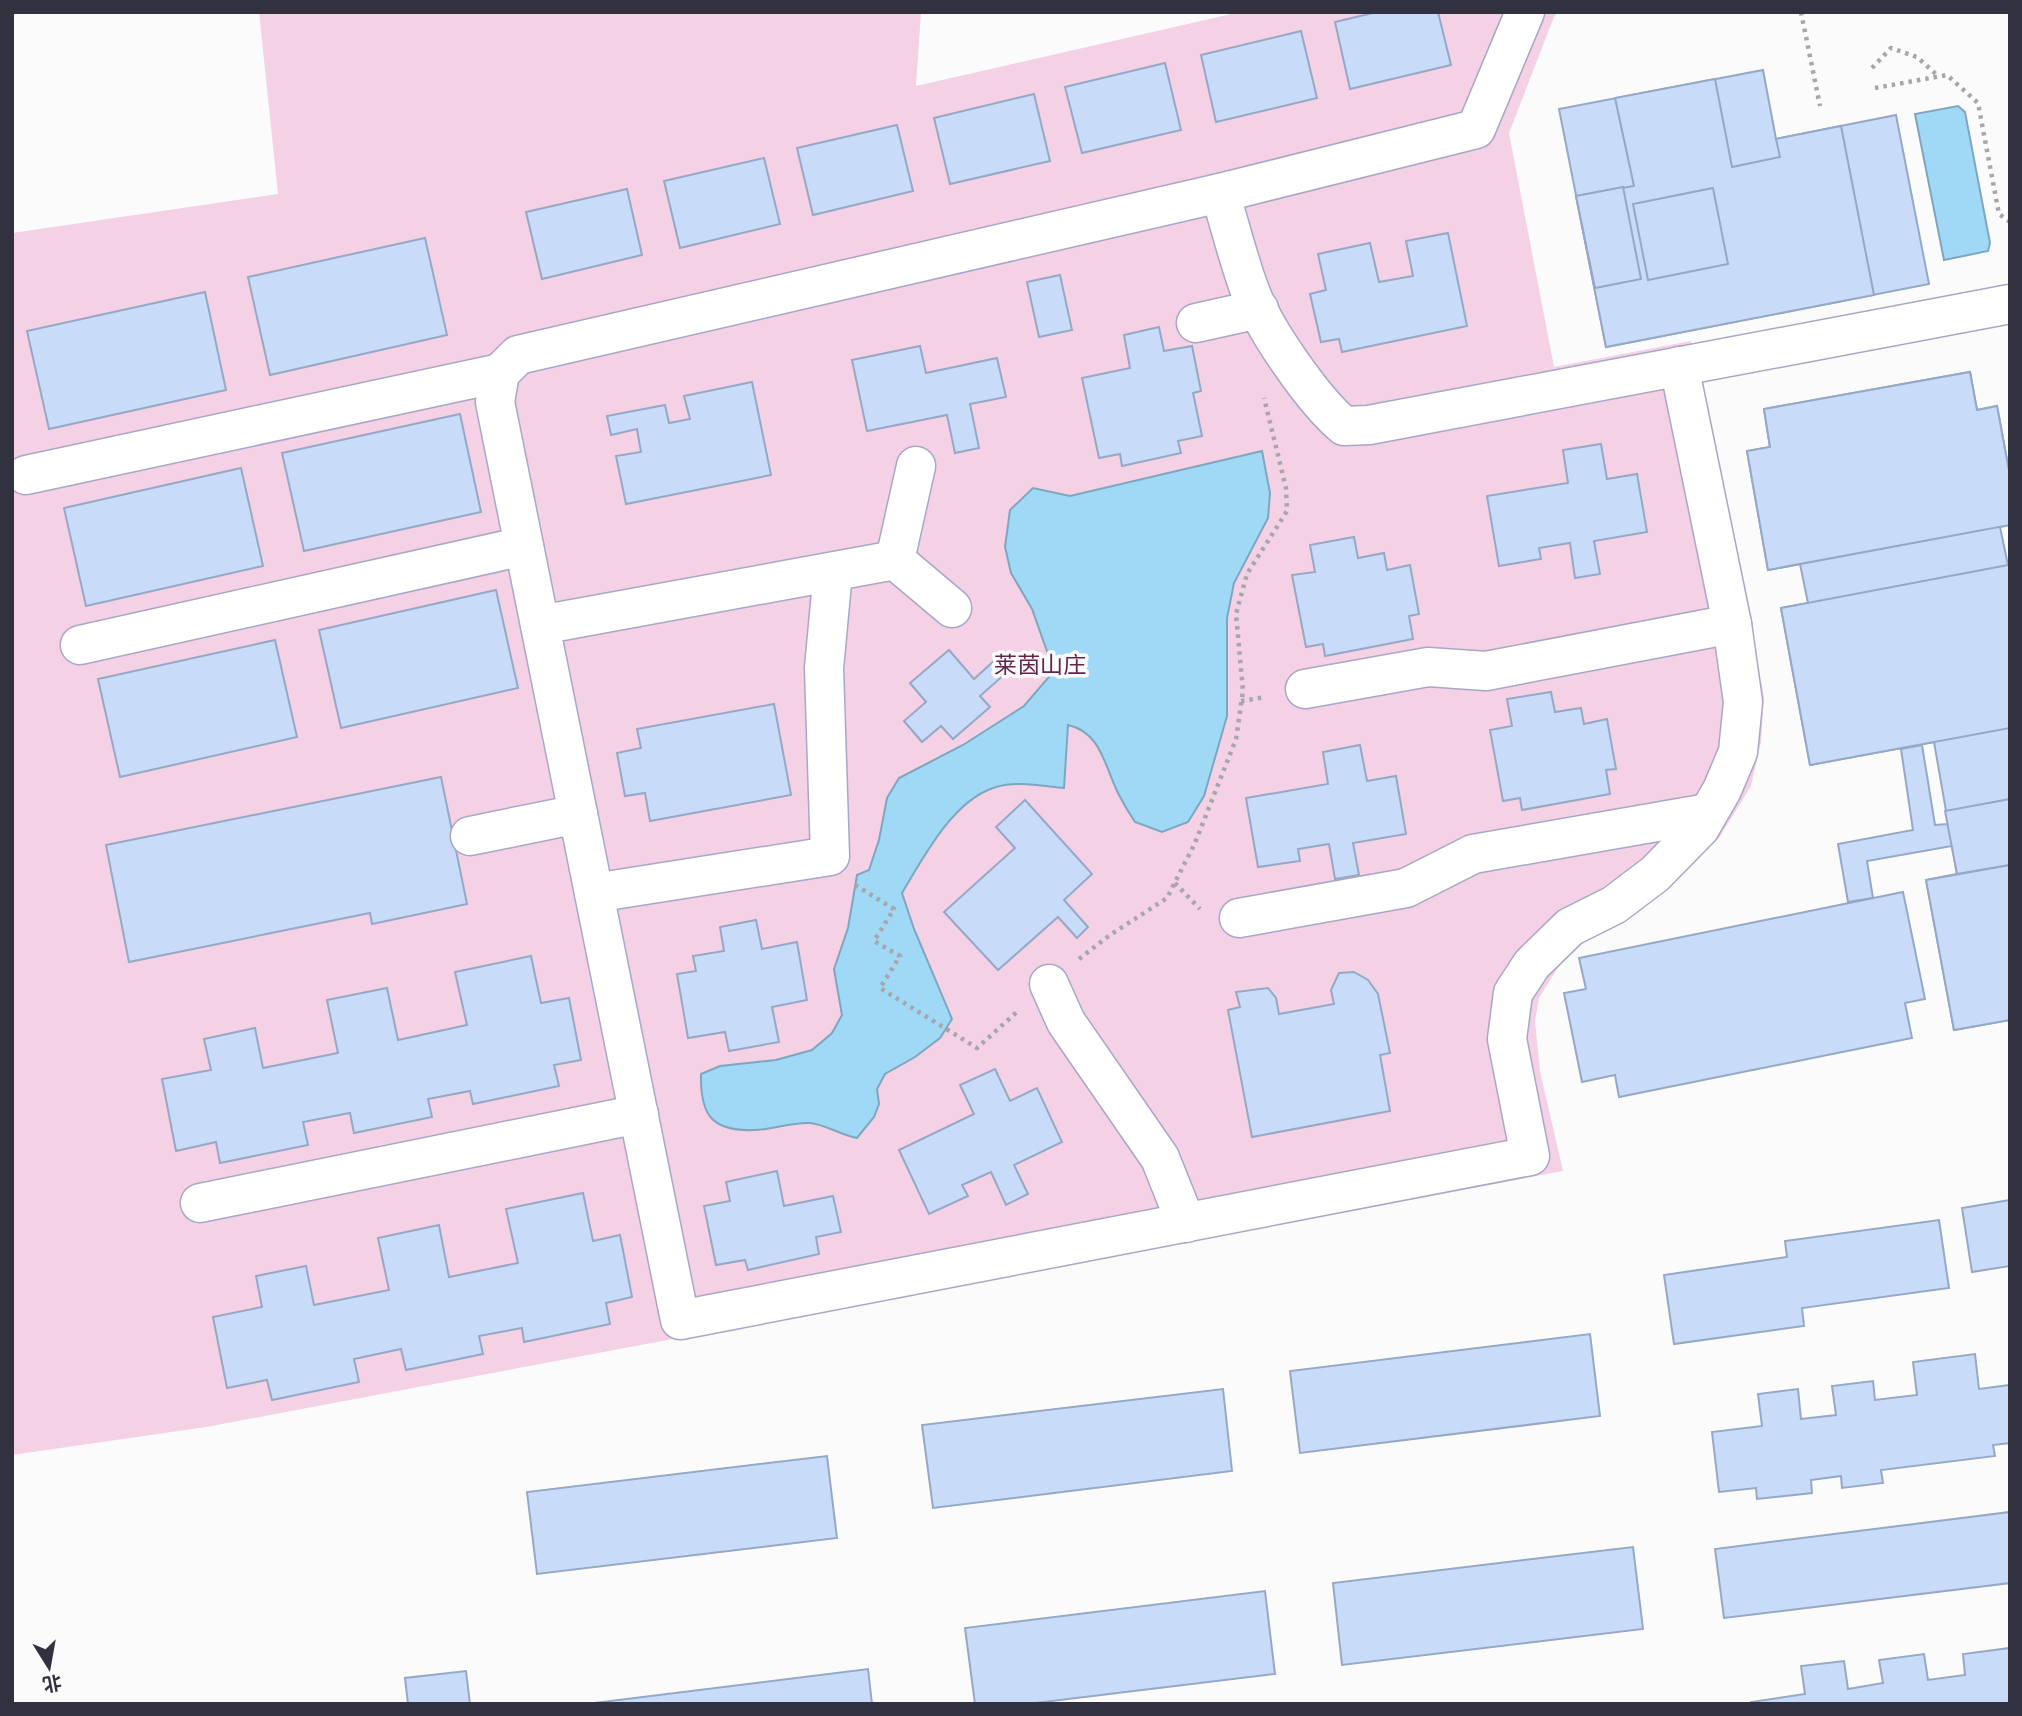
<svg xmlns="http://www.w3.org/2000/svg" width="2022" height="1716" viewBox="0 0 2022 1716" font-family="'Sofia Sans Condensed','Noto Sans SC',sans-serif">
<style>
.green{fill:#f4d1e4}
.water{fill:#9fd9f6;stroke:#7ea7bf;stroke-width:2}
.building{fill:#c8dcfa;stroke:#95a8c5;stroke-width:2}
.lines{fill:none;stroke-linecap:round;stroke-linejoin:round}
.minor-casing{stroke:#a8a7c8;stroke-width:41}
.path{stroke:#a6a6ac;stroke-width:4.5;stroke-dasharray:3.5 5;stroke-linecap:butt}
.minor{stroke:#fff;stroke-width:38}
.labels{text-anchor:middle;dominant-baseline:central;stroke-width:7;stroke-linejoin:round;paint-order:stroke}
.park-label{font-size:23px;fill:#62244b;stroke:#fbfbfb}
</style>
<rect width="100%" height="100%" fill="#fbfbfb"/>
<polygon class="green" points="259,12 921,12 916,86 1240,12 1558,12 1554,17 1509,133 1554,367 1691,341 1764,696 1761,742 1751,786 1719,838 1667,886 1591,932 1561,963 1539,998 1535,1021 1540,1071 1563,1171 206,1427 12,1455 12,233 278,194"/>
<g class="water">
<polygon points="1958,106 1965,112 1990,243 1988,251 1944,260 1915,114"/>
<path d="M1262,451L1270,493L1268,518L1234,583L1227,618V716L1204,796L1188,822L1162,832L1135,822C1129,813 1123,803 1118,793C1105,767 1101,732 1068,725L1064,788C1042,786 1015,780 993,788C952,802 923,858 902,893L914,929L952,1019L940,1038L915,1057L885,1074L877,1089L879,1104L874,1117L857,1138C841,1135 824,1124 810,1123C790,1122 773,1130 755,1130C711,1132 700,1114 701,1074L720,1066L776,1060L812,1050L832,1033L842,1015L834,969L848,928L857,875L869,870L879,840L887,798L899,778L963,745L1024,706L1054,671L1032,609L1011,573L1005,547L1010,510L1033,488L1070,496Z"/>
</g>
<g class="building">
<polygon points="1377,12 1438,12 1451,65 1350,89 1335,22"/>
<polygon points="1301,31 1317,98 1216,122 1201,55"/>
<polygon points="1165,63 1181,130 1082,153 1065,87"/>
<polygon points="1763,70 1776,139 1896,115 1929,284 1606,347 1559,109"/>
<polygon points="1715,79 1732,167 1780,157 1776,139 1841,126 1874,295 1606,347 1576,196 1634,186 1615,98"/>
<polygon points="1034,94 1050,161 950,184 934,118"/>
<polygon points="897,125 913,191 813,215 797,148"/>
<polygon points="764,158 780,224 680,248 664,181"/>
<polygon points="1623,187 1641,279 1595,288 1576,196"/>
<polygon points="1713,188 1728,264 1648,280 1633,204"/>
<polygon points="627,189 642,255 542,279 526,212"/>
<polygon points="1448,233 1467,326 1342,352 1339,339 1321,342 1310,294 1326,290 1318,254 1370,243 1379,282 1413,276 1406,241"/>
<polygon points="425,238 447,335 270,375 248,277"/>
<polygon points="1060,275 1072,330 1039,337 1027,282"/>
<polygon points="205,292 226,390 49,429 27,331"/>
<polygon points="1159,327 1164,351 1192,346 1201,391 1193,393 1202,436 1178,441 1181,453 1122,466 1120,454 1099,458 1082,378 1130,368 1124,335"/>
<polygon points="920,346 926,373 997,358 1006,397 970,404 979,448 955,453 947,415 867,431 852,360"/>
<polygon points="1970,372 1977,410 1997,406 2010,476 2010,525 2000,527 2008,565 2010,565 2010,1020 1954,1030 1926,880 1957,874 1934,742 1810,765 1781,608 1808,603 1800,564 1768,570 1747,451 1770,447 1764,409"/>
<polygon points="1970,372 1977,410 1997,406 2010,476 2010,525 1768,570 1747,451 1770,447 1764,409"/>
<polygon points="752,382 771,475 626,504 616,456 641,452 637,429 611,435 607,416 665,405 669,423 690,419 684,396"/>
<polygon points="460,414 481,512 304,551 282,453"/>
<polygon points="1601,444 1607,479 1637,474 1647,532 1594,541 1600,574 1575,578 1570,543 1539,548 1541,559 1499,566 1487,496 1568,483 1563,450"/>
<polygon points="241,468 263,566 86,606 64,508"/>
<polygon points="1354,537 1358,558 1384,553 1387,570 1410,565 1419,614 1409,616 1413,639 1325,656 1323,644 1306,647 1292,575 1315,572 1310,545"/>
<polygon points="2008,565 2010,565 2010,728 1810,765 1781,608"/>
<polygon points="496,590 518,688 341,728 319,630"/>
<polygon points="275,640 297,737 120,777 98,679"/>
<polygon points="949,650 974,679 995,660 1006,673 980,696 990,707 953,739 941,726 922,742 904,721 926,702 910,683"/>
<polygon points="1551,692 1555,712 1581,708 1584,724 1607,719 1616,769 1606,770 1610,794 1522,810 1520,798 1503,801 1490,730 1512,726 1507,699"/>
<polygon points="774,704 791,795 650,821 645,793 625,796 617,753 641,748 637,729"/>
<polygon points="1360,745 1367,781 1396,776 1406,834 1353,843 1359,875 1335,879 1329,844 1298,849 1300,861 1258,867 1246,798 1328,784 1323,752"/>
<polygon points="1922,745 1935,825 1948,824 1952,846 1867,861 1873,898 1848,902 1838,844 1913,830 1901,749"/>
<polygon points="441,777 467,904 372,924 370,913 129,962 106,845"/>
<polygon points="2010,799 2010,865 1957,874 1945,811"/>
<polygon points="1025,800 1092,874 1064,900 1088,927 1077,938 1058,917 998,970 944,912 1015,848 996,827"/>
<polygon points="2010,865 2010,1020 1954,1030 1926,880"/>
<polygon points="1903,892 1925,999 1905,1003 1912,1038 1619,1097 1615,1075 1582,1082 1564,993 1586,989 1579,958"/>
<polygon points="756,920 762,949 797,942 807,1000 772,1007 779,1042 729,1051 725,1032 688,1038 677,974 696,971 693,956 724,951 720,927"/>
<polygon points="531,956 541,1003 569,998 581,1060 554,1065 559,1086 473,1104 470,1091 428,1099 432,1117 354,1133 350,1113 303,1122 308,1145 220,1163 216,1142 176,1151 162,1079 211,1070 204,1039 255,1028 263,1068 338,1053 327,1000 387,988 398,1040 467,1025 455,972"/>
<polygon points="1354,972 1368,980 1378,994 1390,1053 1380,1055 1390,1111 1252,1137 1228,1010 1240,1007 1236,992 1268,988 1276,998 1279,1014 1334,1004 1331,990 1339,973"/>
<polygon points="995,1069 1010,1101 1037,1088 1062,1142 1014,1165 1028,1194 1006,1205 991,1172 962,1185 968,1196 929,1214 899,1150 974,1114 960,1085"/>
<polygon points="777,1171 784,1206 833,1196 841,1232 816,1237 819,1254 748,1270 745,1260 716,1265 704,1206 730,1201 726,1182"/>
<polygon points="583,1193 593,1241 620,1235 632,1297 606,1303 610,1324 524,1342 522,1328 479,1336 483,1354 406,1370 401,1349 354,1359 359,1382 272,1400 267,1380 227,1388 213,1317 262,1307 256,1276 306,1266 314,1305 389,1290 378,1238 439,1225 449,1277 518,1263 506,1209"/>
<polygon points="2010,1200 2010,1266 1972,1272 1962,1208"/>
<polygon points="1939,1220 1949,1288 1802,1308 1804,1326 1674,1344 1664,1275 1787,1257 1785,1241"/>
<polygon points="1590,1334 1600,1416 1300,1453 1290,1371"/>
<polygon points="1975,1354 1979,1389 2010,1385 2010,1443 1993,1445 1995,1456 1881,1470 1883,1483 1842,1488 1841,1476 1811,1480 1812,1493 1757,1499 1756,1488 1719,1492 1712,1432 1762,1426 1758,1394 1798,1389 1801,1419 1836,1415 1832,1386 1873,1381 1875,1400 1917,1395 1913,1362"/>
<polygon points="1223,1389 1232,1471 933,1508 922,1425"/>
<polygon points="827,1456 837,1538 537,1574 527,1492"/>
<polygon points="2010,1512 2010,1583 1724,1618 1715,1549"/>
<polygon points="1633,1547 1643,1629 1342,1665 1333,1583"/>
<polygon points="1265,1591 1275,1674 1027,1704 975,1704 965,1628"/>
<polygon points="2010,1648 2010,1704 1751,1704 1751,1702 1805,1694 1801,1666 1844,1661 1848,1689 1883,1683 1879,1660 1924,1654 1928,1680 1965,1675 1963,1654"/>
<polygon points="868,1669 872,1704 586,1704"/>
<polygon points="466,1671 470,1704 408,1704 405,1678"/>
</g>
<g class="lines">
<defs>
<g id="minor">
<polyline points="1525,12 1476,129 1220,193 518,355 500,373 495,402 680,1320 1530,1156 1507,1039 1513,993 1532,964 1570,927 1614,905 1655,874 1700,828 1722,790 1738,752 1743,702 1732,624 1679,366"/>
<path d="M1220,193C1230,225 1238,259 1250,291C1264,329 1313,400 1344,426L1369,425L2010,304"/>
<polyline points="1196,323 1259,309"/>
<polyline points="26,475 500,373"/>
<polyline points="895,560 916,466"/>
<polyline points="540,625 895,560 952,608"/>
<polyline points="80,645 524,546"/>
<polyline points="1305,689 1428,667 1486,671 1732,624"/>
<polyline points="470,836 578,814"/>
<polyline points="594,893 830,856 824,668 833,572"/>
<polyline points="1239,918 1406,888 1473,854 1708,813"/>
<polyline points="1049,984 1066,1022 1160,1158 1186,1223"/>
<polyline points="200,1203 639,1114"/>
</g>
</defs>
<use href="#minor" class="minor-casing"/>
<g class="path">
<polyline points="1801,12 1820,106"/>
<polyline points="1872,68 1891,48 1917,57 1938,76"/>
<polyline points="1875,88 1947,75 1978,103 1999,214 2010,222"/>
<polyline points="1241,701 1266,697"/>
<polyline points="1175,883 1200,909"/>
<polyline points="855,885 894,909 874,941 900,956 880,988 977,1048 1019,1010"/>
<polyline points="1079,959 1110,935 1167,898 1195,843 1236,739 1243,691 1236,614 1247,574 1287,511 1286,488 1264,398"/>
</g>
<use href="#minor" class="minor"/>
</g>
<g class="labels">
<g class="park-label">
<text x="1040" y="666">莱茵山庄</text>
</g>
</g>
<rect width="2022" height="1716" fill="none" stroke="#32313f" stroke-width="28"/>
<g transform="translate(49 1667) rotate(169)" stroke="#fbfbfb" stroke-width="5" paint-order="stroke">
<path d="M0-5L12 26L0 18L-12 26Z" fill="#32313f"/>
<text y="-10" font-size="19" font-weight="bold" text-anchor="middle" fill="#32313f">北</text>
</g>
</svg>
